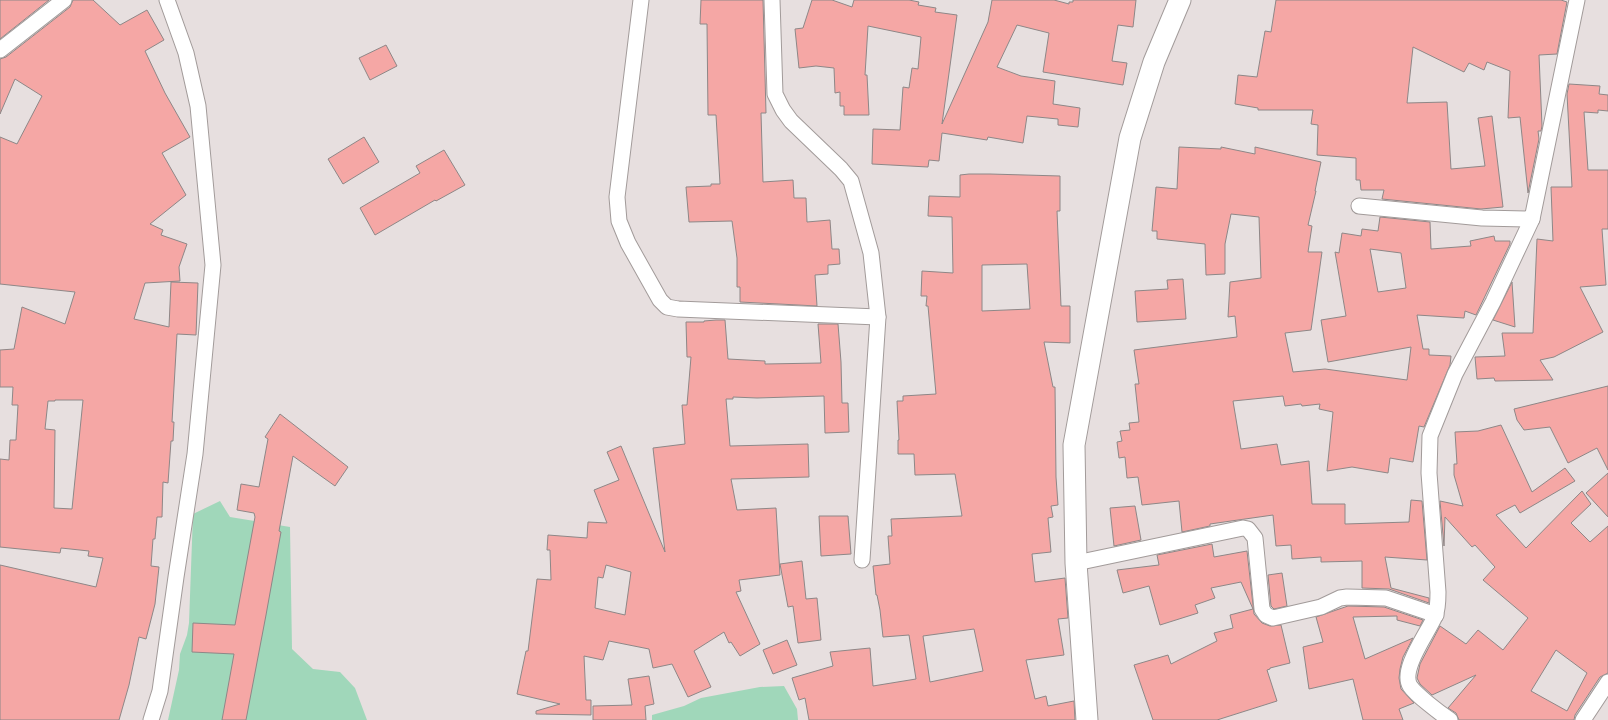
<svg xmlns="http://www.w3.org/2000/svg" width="1608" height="720" viewBox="0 0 1608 720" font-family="'Source Sans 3',sans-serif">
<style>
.green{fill:#a0d7ba}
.building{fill:#f5a7a5;stroke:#8e8787;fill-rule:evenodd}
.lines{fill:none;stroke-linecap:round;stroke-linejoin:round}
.street-casing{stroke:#a29b9a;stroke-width:17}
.secondary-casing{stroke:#a29b9a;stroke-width:23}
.street{stroke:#fff;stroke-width:15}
.secondary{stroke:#fff;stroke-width:21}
</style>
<rect width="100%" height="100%" fill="#e7dfdf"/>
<g class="green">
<polygon points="220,501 230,517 290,527 292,649 313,669 340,672 355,688 367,720 168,720 179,670 180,654 187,635 189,623 193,514"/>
<polygon points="784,686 797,709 798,720 652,720 652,715 684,706 701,698 760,687"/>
</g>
<g class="building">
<polygon points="0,0 49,0 0,39"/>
<path d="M73,0H93L120,25L147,10L164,40L145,51L165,93L190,137L162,153L186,195L150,224L163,230L161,235L187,244L179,267L180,281L145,283L134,319L169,327L171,282L198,283L196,335L177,334L172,422H174L173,441H171L168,483L163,482L162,517H157L155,539H153L151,566L159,567L155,604L146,639L139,637L129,685L119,720H0V565L96,587L103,558L88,556L89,551L61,548L60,553L0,547V459L9,460L10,440H16L18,405H12L13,387H0V350L14,349L22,307L65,324L75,292L0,284V137L17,144L42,96L15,79L0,114V59L6,57L70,7ZM55,400H83L72,509L54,508L55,430L45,429L48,401H55Z"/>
<polygon points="701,0 763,0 766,113 761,113 763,182 793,180 794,198 806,198 807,222 830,220 832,249 839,249 840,264 828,265 828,274 815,275 817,306 740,302 740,287 737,287 737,258 732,221 689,222 686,187 711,186 711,184 720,184 716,115 708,115 707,24 700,24"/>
<polygon points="812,0 832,0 852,7 854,0 909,0 919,2 918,5 936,8 935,12 957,15 942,124 988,22 992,0 1054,0 1069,4 1069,2 1073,2 1073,0 1136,0 1133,27 1118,25 1112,61 1127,63 1123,85 1043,72 1049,33 1017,25 997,67 1021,76 1055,81 1053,104 1080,108 1078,127 1058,125 1058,119 1027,116 1023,143 988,137 987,140 942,133 939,161 929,160 928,167 872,164 873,129 900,130 903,87 909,88 912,68 918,69 921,37 868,26 865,75 867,75 869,115 844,115 844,106 840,106 840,92 835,93 834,68 816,66 799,68 795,29 803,28"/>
<polygon points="1276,0 1561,0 1567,2 1557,54 1539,55 1542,126 1541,131 1538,131 1539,139 1528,193 1520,117 1508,118 1510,71 1487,62 1484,70 1469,63 1464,72 1413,47 1407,103 1447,102 1451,169 1485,166 1478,118 1492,116 1503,207 1481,209 1382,199 1384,190 1361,190 1360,180 1356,180 1356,158 1317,155 1318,125 1311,124 1313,110 1258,110 1258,108 1235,104 1238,75 1257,77 1265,31 1271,32"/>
<polygon points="386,45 397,66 370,80 359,58"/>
<polygon points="1569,84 1600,86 1599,94 1608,95 1608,111 1598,110 1598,113 1584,112 1588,170 1608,170 1608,229 1602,229 1606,285 1580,287 1603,332 1554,357 1540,360 1553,380 1495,381 1494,378 1477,379 1475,357 1505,356 1502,333 1533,333 1537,239 1553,241 1551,187 1572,187 1567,94"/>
<polygon points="364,137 379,162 343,184 328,159"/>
<path d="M1179,147L1221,149V147L1255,154V147L1321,162L1315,191H1316L1308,225L1312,226L1308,252H1322L1311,330L1285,333L1293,372L1325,369L1407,380L1411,347L1328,362L1321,320L1346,316L1335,252L1339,253L1342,233L1361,236L1362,229L1378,231L1380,217L1430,222L1431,249L1471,246L1470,241L1494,236L1495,241H1510V244L1476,315L1465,311L1464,318L1417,315L1423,349H1429V355L1451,356L1450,365L1424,427L1419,426L1413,462L1390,458L1388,473L1352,467L1327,471L1333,412L1319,409L1320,404L1302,406L1301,404L1285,406L1283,396L1233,401L1241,449L1277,444L1281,465L1309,461L1312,504H1345V524L1409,522L1411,500L1422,501L1427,560L1385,557L1391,588L1429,598V603L1389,589L1362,588V561L1321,562V557L1292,559L1291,545L1276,546L1273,515L1210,524V526L1182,532L1179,501L1142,505L1138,477L1127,478L1125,457L1119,458L1117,442L1122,441L1120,431L1130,430L1129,423L1139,422L1135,384H1139L1134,350L1237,337L1235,316L1228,317L1230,282L1261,278L1259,217L1231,214L1225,244V274L1206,275L1205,244L1157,239V231H1152L1156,187L1177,189ZM1370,249L1401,253L1406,288L1378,292Z"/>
<polygon points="444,150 465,185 436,201 435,200 375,235 360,208 420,173 416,166"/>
<path d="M969,174H990L1060,176V211H1057L1061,306H1070V343L1044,342L1053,387H1055L1056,477L1058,505L1051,506L1053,517L1048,518L1051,552L1032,554L1035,582L1065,578L1068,618L1058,619L1064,655L1026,660L1035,699L1046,696L1048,706L1074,701L1075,720H809L805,698L799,700L792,678L833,666L830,652L870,648L873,686L916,679L909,635L883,637L880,610L877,595H876L873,566L890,564L888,536H892L891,519L962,516L955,474L915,475L914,454H898V440H899L897,401H903V396L936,394L928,306H926L927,296H921L922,271L953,273L952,217L928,216L929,196L960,197V175ZM1027,264L1030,309L982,311V265ZM974,629L983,671L930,682L923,636Z"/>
<polygon points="1183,279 1186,319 1137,322 1135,291 1168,289 1167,280"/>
<polygon points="1512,282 1515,327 1493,320"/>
<path d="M716,320H725L728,359L765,361V364L821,363L818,324H838L841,362L842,403H848L849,432L825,433L824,396L757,398L733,397V399H726L730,446L808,444L809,477L731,479L737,510L776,508L780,575L739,580L741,591L736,592L760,644L740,656L731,642L729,643L724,632L694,651L711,687L688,697L672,664L653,668L649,649L609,641L603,660L584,656L586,700H591V715L536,714V711L560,704L517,694L526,651H528L537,579L551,580L550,550H547L548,535L587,538L588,522L607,523L594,490L619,480L607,452L621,446L665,552L653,448L685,444L682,405H687L691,357H687L686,322H704V321ZM606,565L631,572L625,615L595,608L598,577L603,578Z"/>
<polygon points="1608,386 1608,470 1597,448 1568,463 1550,427 1524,430 1517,420 1514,409"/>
<polygon points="280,414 348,467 335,486 293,456 279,531 281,532 266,615 246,720 222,720 234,654 192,652 193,623 235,625 255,517 254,513 237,510 241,484 259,487 268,439 265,437"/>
<path d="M1501,425L1532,492L1565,468L1575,481L1520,513L1515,505L1496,515L1526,548L1582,491L1591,504L1571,523L1590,542L1608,526V673L1600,677L1575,715L1574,720H1459L1456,713L1448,708L1476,675L1432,695L1420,684L1417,678L1420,664L1440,626L1466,644L1478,630L1503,650L1528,618L1483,580L1495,567L1475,545L1472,547L1445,517L1444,546L1440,501L1463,506L1454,475V464H1457L1455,432L1478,431ZM1556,650L1587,673L1567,711L1531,691Z"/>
<polygon points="1608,473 1608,517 1586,493"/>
<polygon points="1135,506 1141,540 1114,546 1110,508"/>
<polygon points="819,516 848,516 851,554 821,556"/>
<polygon points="1212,544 1214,557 1247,551 1254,614 1262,623 1270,626 1281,625 1290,663 1270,668 1270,669 1267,670 1277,701 1217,720 1153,720 1134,665 1168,655 1171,664 1217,641 1214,633 1233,628 1230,615 1253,609 1241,582 1211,588 1215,598 1195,605 1198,613 1160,625 1149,586 1123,593 1117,570 1159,565 1157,555"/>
<polygon points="802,561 806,599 817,598 821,640 798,643 793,606 788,607 780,564"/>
<polygon points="1282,573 1287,606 1274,609 1271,606 1268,575"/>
<polygon points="1348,606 1384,607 1423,620 1420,626 1397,620 1397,616 1353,617 1365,659 1413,638 1403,657 1400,669 1399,678 1401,689 1414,703 1399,709 1403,720 1363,720 1353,679 1309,689 1303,647 1323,642 1316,617"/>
<polygon points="787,640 797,665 773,674 763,650"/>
<polygon points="649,676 654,704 645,706 646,720 593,720 593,706 632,705 628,679"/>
</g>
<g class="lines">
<defs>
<g id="street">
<polyline points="641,0 617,197 619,221 628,243 660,300 667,307 678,309 878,317"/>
<polyline points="772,0 775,94 783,110 791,121 841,169 851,181 871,253 878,317 862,560"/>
<polyline points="0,50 64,0"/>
<polyline points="1359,206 1482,218 1532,219"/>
<polyline points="1076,563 1243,528 1248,529 1255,538 1262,609 1266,615 1273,618 1321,607 1340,598 1347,597 1386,598 1436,615"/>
<polyline points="151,720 160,691 176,577 195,454 213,265 198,106 186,53 167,0"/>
<path d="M1450,720C1440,713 1416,695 1410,686C1400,669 1428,633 1435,616C1438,609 1438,600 1438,592L1429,473L1430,436L1455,374L1493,302L1532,219L1577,0"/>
<polyline points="1583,720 1608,682"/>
</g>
<polyline id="secondary" points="1087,720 1076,563 1074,445 1130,138 1154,62 1180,0"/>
</defs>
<use href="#street" class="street-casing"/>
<use href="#secondary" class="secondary-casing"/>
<use href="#street" class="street"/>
<use href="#secondary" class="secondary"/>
</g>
</svg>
